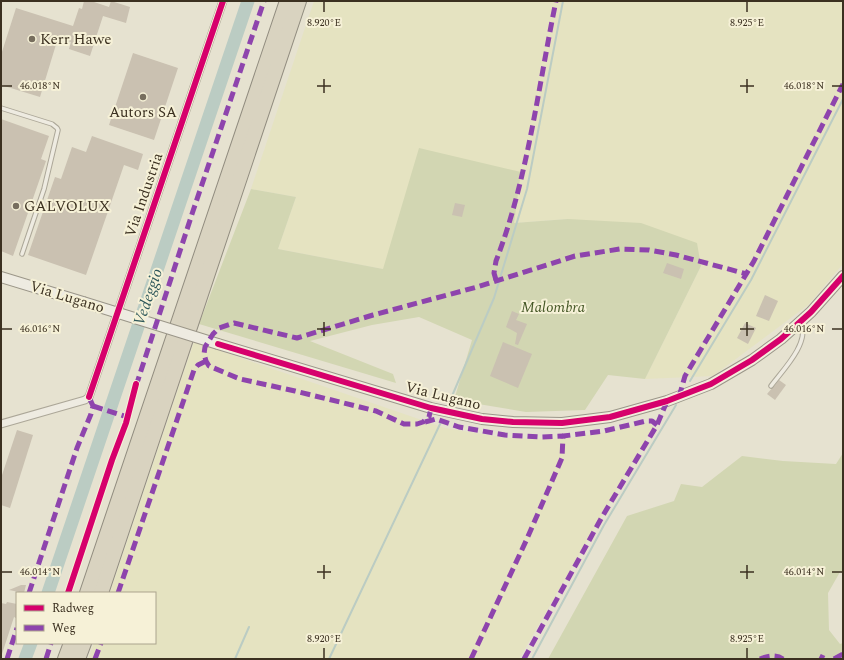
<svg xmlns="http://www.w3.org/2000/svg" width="844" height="660" viewBox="0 0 844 660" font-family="Spectral,serif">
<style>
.farmland{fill:#e5e3c1}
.green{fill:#d2d6b2}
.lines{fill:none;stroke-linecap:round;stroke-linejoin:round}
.stream{stroke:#bbccc3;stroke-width:2}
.river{stroke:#bbccc3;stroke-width:13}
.building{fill:#cac1b1}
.lane-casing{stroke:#aca798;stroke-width:5.5}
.street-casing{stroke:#aca798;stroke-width:9}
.secondary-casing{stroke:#9b9688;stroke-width:12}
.highway-casing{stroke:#918c7f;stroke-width:16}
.lane{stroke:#eeebe1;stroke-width:3.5}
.street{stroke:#eeebe1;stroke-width:7}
.secondary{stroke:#eeebe1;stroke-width:10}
.highway{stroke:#d9d3c0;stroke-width:14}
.secondary-bridge-casing{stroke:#9b9688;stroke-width:12;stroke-linecap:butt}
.secondary-bridge{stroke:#eeebe1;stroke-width:10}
.quiet{stroke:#8e44ad;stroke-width:5;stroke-dasharray:10 5;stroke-linecap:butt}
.cycleway-casing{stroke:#f6f1d7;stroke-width:8}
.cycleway{stroke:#d6006c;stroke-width:6}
.ticks{fill:none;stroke:#3b3020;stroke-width:1.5}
.poi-dot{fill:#776e5e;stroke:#f6f1d7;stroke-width:1.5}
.labels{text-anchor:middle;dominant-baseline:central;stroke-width:4;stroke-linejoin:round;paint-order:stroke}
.poi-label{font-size:15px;fill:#3b3020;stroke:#f6f1d7;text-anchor:start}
.street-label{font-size:15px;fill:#3b3020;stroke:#f6f1d7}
.park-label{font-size:15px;font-style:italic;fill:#455726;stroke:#f6f1d7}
.water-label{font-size:16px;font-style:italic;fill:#2f585b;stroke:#f6f1d7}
.ticks-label{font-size:10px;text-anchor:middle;fill:#3b3020;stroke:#f6f1d7;stroke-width:4;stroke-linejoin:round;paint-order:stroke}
</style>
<rect width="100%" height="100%" fill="#e6e2d0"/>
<g class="farmland">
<polygon points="314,1 843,1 843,264 808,305 713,376 645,379 701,266 568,219 514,223 383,269 278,249 296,197 251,189"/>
<polygon points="194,342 445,428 507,438 548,439 575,437 613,431 646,423 651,424 653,427 519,659 88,659 94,643 155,643 155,593 110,593"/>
</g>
<g class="green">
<polygon points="419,148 521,172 514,223 568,219 641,223 697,243 701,266 645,379 608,375 585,410 526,412 454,400 472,340 419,317 372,325 310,341 393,374 396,383 199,324 251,189 296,197 278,249 383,269"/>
<polygon points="843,453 843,571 840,572 828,593 829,630 840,644 843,643 843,659 548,659 627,516 674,501 681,484 702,487 742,456 783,461 836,464"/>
</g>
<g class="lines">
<g class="stream">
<polyline points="690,381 751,280 843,99"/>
<polyline points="449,403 494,298 527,189 563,1"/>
<polyline points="235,659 249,627"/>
<polyline points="329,659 441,422"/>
<polyline points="532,659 604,525 676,405"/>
</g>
<g class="river">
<polyline points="48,593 248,1"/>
<polyline points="25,659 31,643"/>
</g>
</g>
<g class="building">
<polygon points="84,1 91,1 109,7 111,1 130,7 126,23 103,16 90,56 69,49 71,42 58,38 40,97 1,85 1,55 16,8 73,26 79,8 82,9"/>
<polygon points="133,53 178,68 154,140 109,125"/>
<polygon points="1,119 49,136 41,159 46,161 13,256 1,251"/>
<polygon points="92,136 143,154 138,170 124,165 86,275 28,255 55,177 61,179 72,147 86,152"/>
<polygon points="455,203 465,205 462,217 452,215"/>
<polygon points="667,263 684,269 681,279 663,273"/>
<polygon points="765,295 778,301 769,321 756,316"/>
<polygon points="512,311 519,314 516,320 527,324 518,345 515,344 517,333 506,327"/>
<polygon points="745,323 756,328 748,344 737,338"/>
<polygon points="503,342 532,354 518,388 490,376"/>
<polygon points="779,380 786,385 775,400 767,394"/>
<polygon points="17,430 33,435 10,508 1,505 1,478"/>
<polygon points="21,585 26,585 24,593 9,590"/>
<polygon points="7,602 17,604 17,613 16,618 14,617 2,654 1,653 1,603 6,604"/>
</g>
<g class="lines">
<defs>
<g id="lane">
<polyline points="1,108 52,124 57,128 58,130 44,189 22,254"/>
<path d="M771,386C782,371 810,343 801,324"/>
</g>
<polyline id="street" points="1,424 85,400 89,397 223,1"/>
<g id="secondary">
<polyline points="1,277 83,302"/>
<polyline points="218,344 431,408 482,419 513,422 562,423 610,417 667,401 711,384 752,360 781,339 811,312 843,276"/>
</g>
<g id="highway">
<polyline points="87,593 287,1"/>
<polyline points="101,593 299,1"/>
<polyline points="65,659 71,643"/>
<polyline points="78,659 84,643"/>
</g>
</defs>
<use href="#lane" class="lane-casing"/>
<use href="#street" class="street-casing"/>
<use href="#secondary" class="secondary-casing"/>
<use href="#highway" class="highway-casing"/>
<use href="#lane" class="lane"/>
<use href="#street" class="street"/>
<use href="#secondary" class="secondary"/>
<use href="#highway" class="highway"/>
<defs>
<polyline id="secondary-bridge" points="83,302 218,344"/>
</defs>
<use href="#secondary-bridge" class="secondary-bridge-casing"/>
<use href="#secondary-bridge" class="secondary-bridge"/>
<g class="quiet">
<path d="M496,280L494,273L496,261C528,178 538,88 556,1"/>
<polyline points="136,386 193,211 264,1"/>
<polyline points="679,397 685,376 754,261 843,84"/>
<polyline points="93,406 127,417"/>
<polyline points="431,408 429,417 423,422 417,424 404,424 376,411 295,391 240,379 209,366 206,361 204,354 205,347 213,334 219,328 234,323 297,338 373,315 477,287 575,256 620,249 649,250 676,255 747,274"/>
<polyline points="425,422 436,419 459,427 505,435 540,437 563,436"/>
<polyline points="29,593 77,448 91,414 93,406 89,397"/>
<polyline points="118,593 194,370 198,365 206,361"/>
<polyline points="7,659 17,628"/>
<polyline points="46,659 51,643"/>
<polyline points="95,659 101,643"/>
<polyline points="471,659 526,541 562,458 563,436 604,431 646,421 652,421 657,425"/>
<polyline points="524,659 602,517 657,425 667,401"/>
<path d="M760,659C767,656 776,654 783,659"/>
<polyline points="821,659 823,655"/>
<polyline points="834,659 843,654"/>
</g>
<defs>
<g id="cycleway">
<polyline points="218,344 431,408 482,419 513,422 562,423 610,417 667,401 711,384 752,360 781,339 811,312 843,276"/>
<polyline points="89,397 223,1"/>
<polyline points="68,593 112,460 126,423 136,384"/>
</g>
</defs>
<use href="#cycleway" class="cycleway-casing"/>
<use href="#cycleway" class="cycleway"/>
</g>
<path class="ticks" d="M324,2V12M747,2V12M324,79V93M747,79V93M2,86H12M317,86H331M740,86H754M832,86H842M324,322V336M747,322V336M2,329H12M317,329H331M740,329H754M832,329H842M324,565V579M747,565V579M2,572H12M317,572H331M740,572H754M832,572H842M324,648V658M747,648V658"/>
<g class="poi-dot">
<circle cx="32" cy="39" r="4"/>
<circle cx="143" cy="97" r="4"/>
<circle cx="16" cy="206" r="4"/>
</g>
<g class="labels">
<g class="poi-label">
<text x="40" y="39">Kerr Hawe</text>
<text x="143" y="112" text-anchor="middle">Autors SA</text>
<text x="24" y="206">GALVOLUX</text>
</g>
<g class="street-label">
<text transform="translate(144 195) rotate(-71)">Via Industria</text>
<text transform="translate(67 297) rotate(17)">Via Lugano</text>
<text transform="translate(443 396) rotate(14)">Via Lugano</text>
</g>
<g class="park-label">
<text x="553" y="307">Malombra</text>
</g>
<g class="water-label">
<text transform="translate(148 297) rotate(-71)">Vedeggio</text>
</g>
</g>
<g class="ticks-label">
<text x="324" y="26">8.920°E</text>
<text x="747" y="26">8.925°E</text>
<text x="40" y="89">46.018°N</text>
<text x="804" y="89">46.018°N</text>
<text x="40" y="332">46.016°N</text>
<text x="804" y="332">46.016°N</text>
<text x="40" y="575">46.014°N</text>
<text x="804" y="575">46.014°N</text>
<text x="324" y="642">8.920°E</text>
<text x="747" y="642">8.925°E</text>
</g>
<rect width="844" height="660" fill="none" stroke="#3b3020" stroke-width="4"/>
<rect x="16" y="592" width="140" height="52" fill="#f6f1d7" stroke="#aba48e"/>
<rect x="24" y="605" width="20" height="6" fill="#d6006c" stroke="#aba48e"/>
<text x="52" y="612" font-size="12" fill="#3b3020">Radweg</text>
<rect x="24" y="625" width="20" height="6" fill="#8e44ad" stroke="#aba48e"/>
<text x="52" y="632" font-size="12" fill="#3b3020">Weg</text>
</svg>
